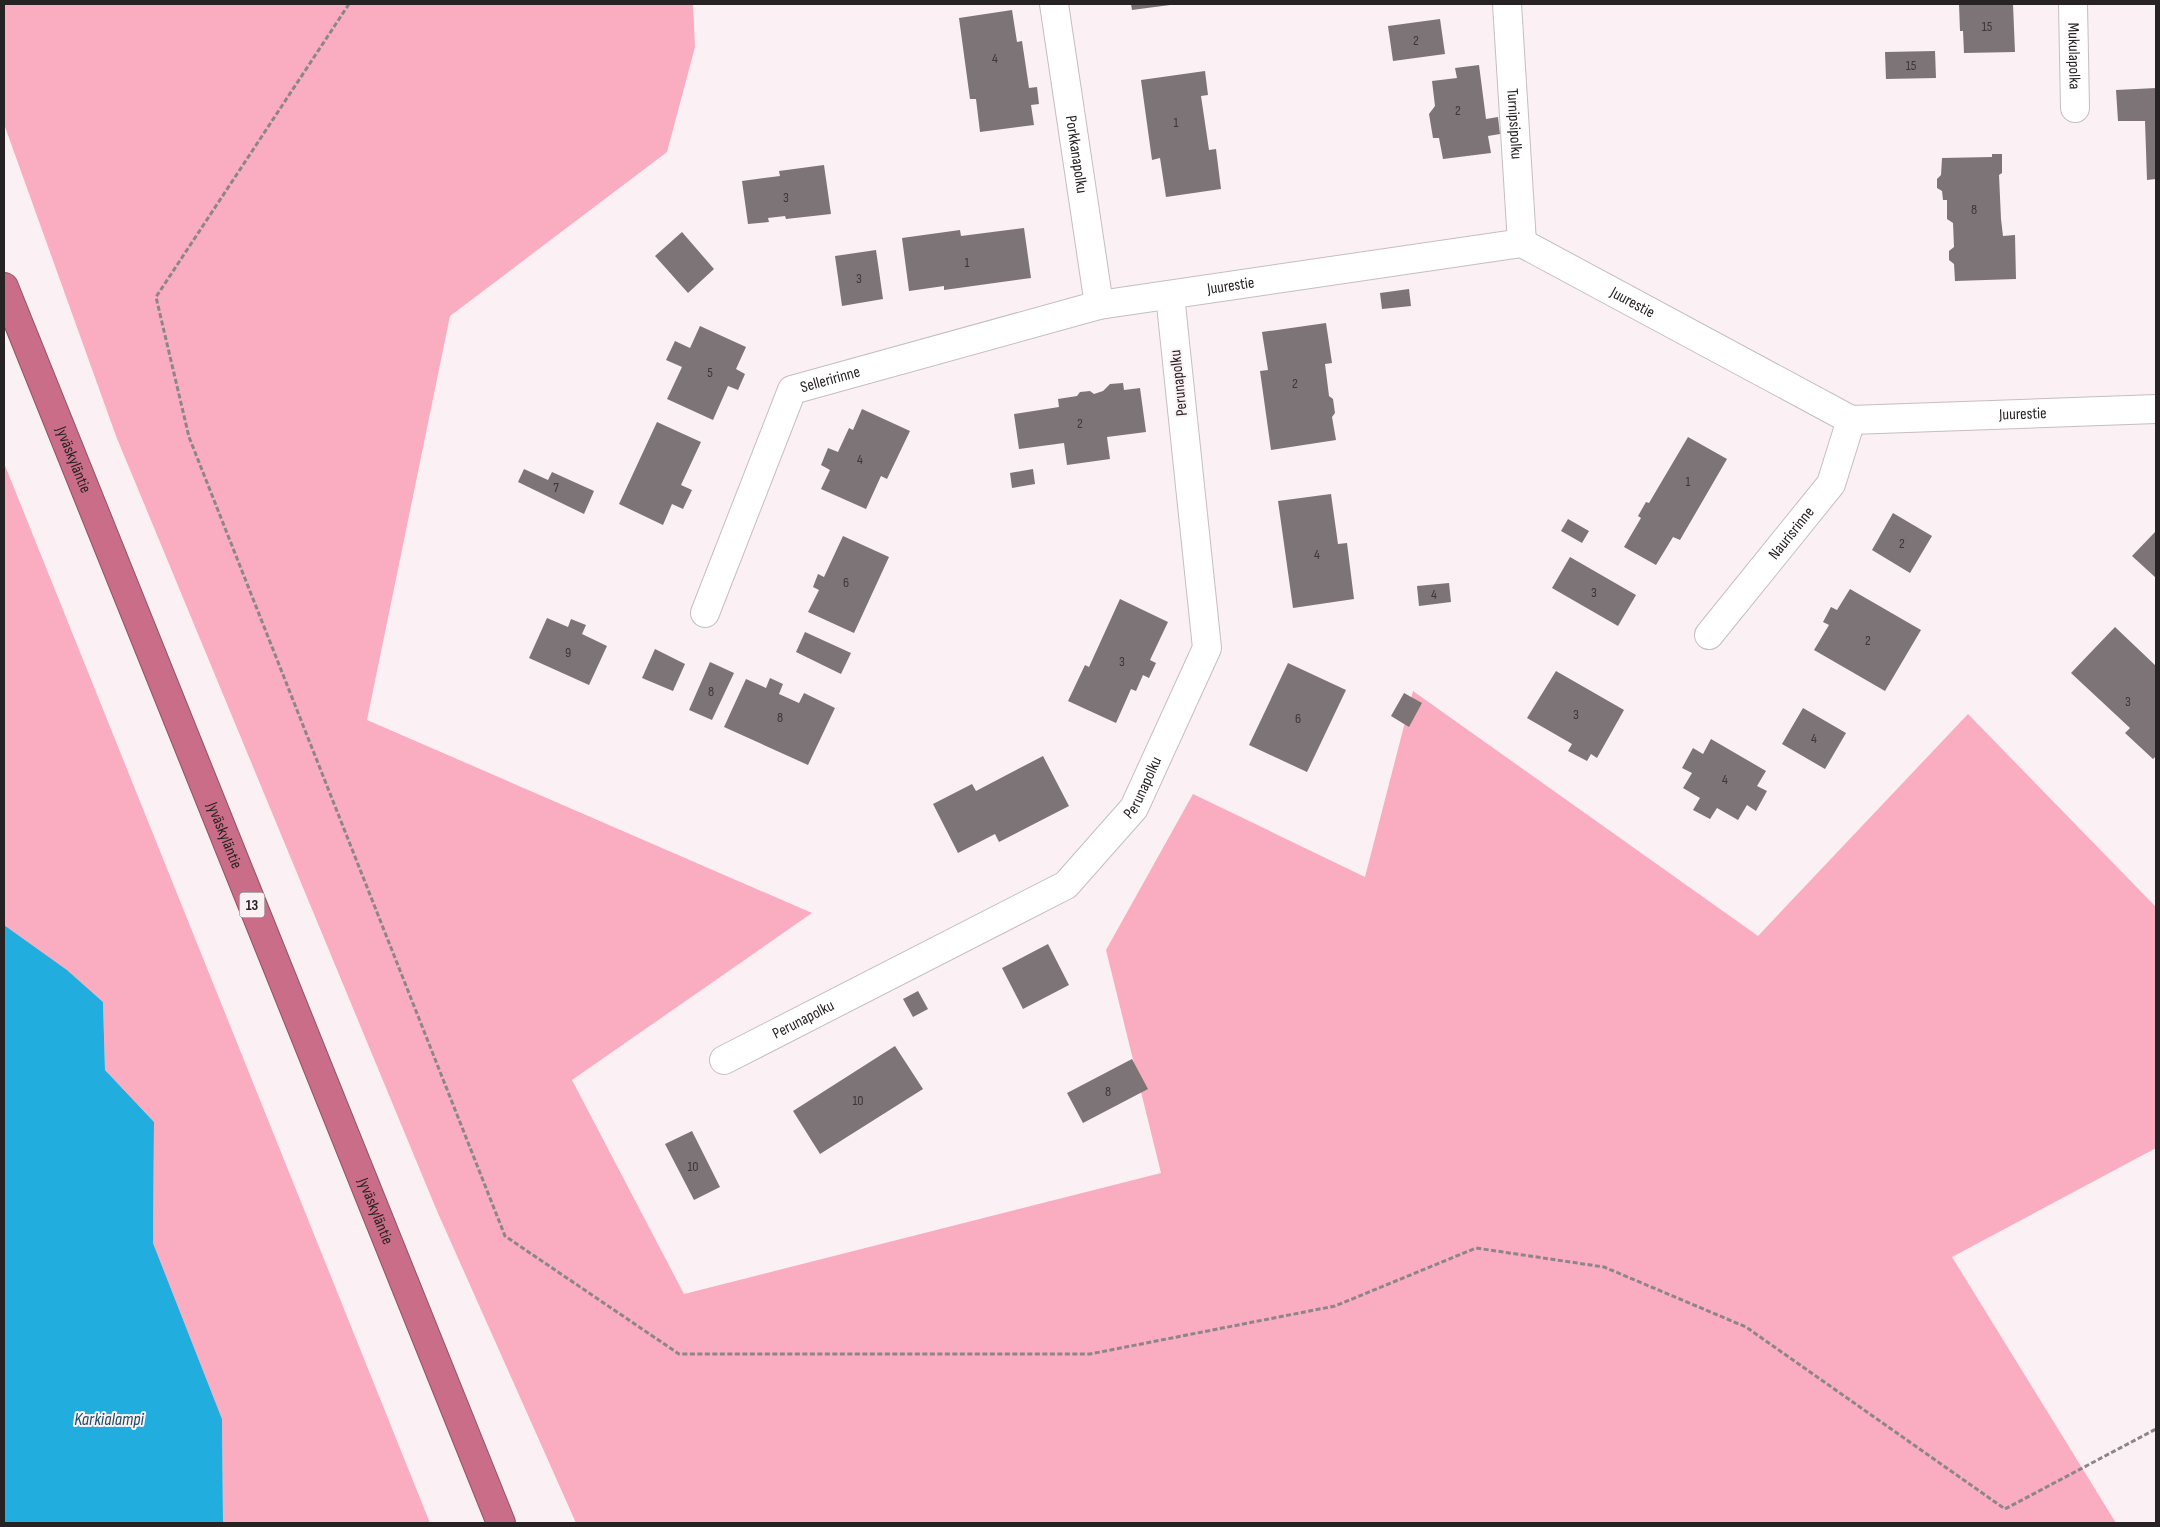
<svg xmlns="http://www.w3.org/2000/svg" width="2160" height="1527" viewBox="0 0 2160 1527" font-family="'Sofia Sans Condensed',sans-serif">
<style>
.green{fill:#faacc1}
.water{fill:#21addd}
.building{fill:#7c7476}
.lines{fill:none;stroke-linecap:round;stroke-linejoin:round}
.street-casing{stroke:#c6bdbf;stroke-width:30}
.highway-casing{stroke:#905365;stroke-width:30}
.path{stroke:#8d8688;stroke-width:3;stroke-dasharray:5 2.5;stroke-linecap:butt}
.street{stroke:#fff;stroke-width:28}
.highway{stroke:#c96d88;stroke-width:28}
.labels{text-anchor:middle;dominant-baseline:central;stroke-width:4;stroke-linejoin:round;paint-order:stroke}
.number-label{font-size:14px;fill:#3c3738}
.shield{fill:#fbf1f4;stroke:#676162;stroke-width:1}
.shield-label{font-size:15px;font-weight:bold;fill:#272324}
.street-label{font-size:16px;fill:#272324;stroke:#fbf1f4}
.water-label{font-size:18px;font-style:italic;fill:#1a4e62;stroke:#fbf1f4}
</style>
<rect width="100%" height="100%" fill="#fbf1f4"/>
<g class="green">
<polygon points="4,4 693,4 695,47 667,152 450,316 367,720 812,913 572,1080 684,1294 1161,1173 1106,950 1193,794 1365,877 1413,691 1758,936 1968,714 2156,907 2156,1148 1952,1257 2116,1523 576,1523 437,1211 116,436 4,124"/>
<polygon points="4,463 430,1523 223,1523 222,1419 153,1243 154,1122 105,1070 103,1002 67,970 4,925"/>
</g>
<polygon class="water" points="4,925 67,970 103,1002 105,1070 154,1122 153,1243 222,1419 223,1523 4,1523"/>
<g class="building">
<polygon points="1131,4 1170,4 1170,5 1132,10"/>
<polygon points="1959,4 2013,4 2015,52 1964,53 1963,31 1960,31"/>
<polygon points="1012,10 1017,42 1022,41 1029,88 1037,87 1039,104 1031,105 1034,125 980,132 976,99 970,99 959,18"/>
<polygon points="1440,19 1445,54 1393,61 1388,26"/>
<polygon points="1935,51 1936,78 1886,79 1885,52"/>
<polygon points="1479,65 1486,119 1498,117 1500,134 1488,136 1491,153 1443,159 1439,138 1433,138 1429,114 1435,106 1432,81 1457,78 1455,68"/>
<polygon points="1205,71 1208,95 1201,96 1209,150 1216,149 1221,189 1166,197 1160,158 1152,160 1141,80"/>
<polygon points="2156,88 2156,179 2147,180 2145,121 2118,121 2116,90"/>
<polygon points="1992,154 2002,154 2002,173 1999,175 2001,219 2003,236 2015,235 2016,279 1955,281 1954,264 1949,260 1949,251 1954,247 1953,223 1947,219 1947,200 1943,200 1942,191 1937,188 1937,179 1941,175 1942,158 1992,157"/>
<polygon points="824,165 831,214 786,219 785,216 768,218 769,222 748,224 742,181 780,176 779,171"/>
<polygon points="1024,228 1031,278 944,290 944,286 909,291 902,238 960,230 961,236"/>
<polygon points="682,232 714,269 688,293 655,256"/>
<polygon points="876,250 883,299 842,306 835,256"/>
<polygon points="1409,289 1411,306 1382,309 1380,293"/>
<polygon points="1326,323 1332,363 1325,364 1329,396 1333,399 1335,413 1332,417 1336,440 1271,450 1260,371 1268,370 1262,332"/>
<polygon points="700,326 746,347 736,369 745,374 738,390 728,386 713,420 667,399 682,367 666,360 675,341 690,348"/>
<polygon points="1123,383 1124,390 1140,388 1146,432 1107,437 1110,459 1067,465 1064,443 1019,449 1014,414 1059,407 1058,399 1077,396 1080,392 1090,391 1094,394 1103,391 1110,384"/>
<polygon points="862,409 910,431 887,479 881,476 866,509 821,489 830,470 821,465 828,448 838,452 849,428 853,430"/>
<polygon points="657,422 701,442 681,485 692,490 683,509 672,504 663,525 619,504"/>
<polygon points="1688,437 1727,459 1680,540 1673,537 1656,565 1624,547 1641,518 1638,516 1646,502 1649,503"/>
<polygon points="524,469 548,480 552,472 594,491 584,514 518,482"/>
<polygon points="1033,469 1035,484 1012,488 1010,473"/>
<polygon points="1331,494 1338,544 1347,543 1354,599 1293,608 1278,501"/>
<polygon points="1893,513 1932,536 1910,573 1872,550"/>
<polygon points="1568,519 1589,531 1582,543 1561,531"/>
<polygon points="2156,531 2156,578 2132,556"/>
<polygon points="843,536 889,557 854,633 808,612 819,590 813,587 818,574 824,577"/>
<polygon points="1570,557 1636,595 1618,626 1552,588"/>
<polygon points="1449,583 1451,602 1419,606 1417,586"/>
<polygon points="1850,589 1921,630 1885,691 1814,650 1829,625 1823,622 1831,607 1837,610"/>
<polygon points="1120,599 1168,622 1150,660 1156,663 1149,678 1143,675 1136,691 1131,689 1116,723 1068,701 1085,665 1089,667"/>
<polygon points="547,618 568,627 571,619 586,625 582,634 607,646 589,685 529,658"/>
<polygon points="2115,627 2156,666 2156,756 2153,759 2125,733 2130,728 2071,673"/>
<polygon points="805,632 851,653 841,674 796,652"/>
<polygon points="655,649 685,664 673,691 642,678"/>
<polygon points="710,662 734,673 712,720 689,710"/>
<polygon points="1288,663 1346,690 1307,772 1249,745"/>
<polygon points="1556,671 1624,710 1597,758 1591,754 1587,761 1568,751 1572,744 1527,718"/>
<polygon points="770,678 783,684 779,694 799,703 804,693 835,708 808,765 724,727 746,679 766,688"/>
<polygon points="1404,693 1422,703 1409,727 1391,716"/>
<polygon points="1803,708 1846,733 1825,769 1782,744"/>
<polygon points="1711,739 1766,771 1757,786 1767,791 1756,811 1747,805 1738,820 1717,808 1710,819 1693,810 1700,798 1683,788 1692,773 1682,768 1693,748 1703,754"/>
<polygon points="1043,756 1069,806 999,842 995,834 958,853 933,804 972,784 976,791"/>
<polygon points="1048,944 1069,985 1023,1009 1002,968"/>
<polygon points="918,991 928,1009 913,1017 903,999"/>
<polygon points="895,1046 923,1089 820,1154 793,1111"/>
<polygon points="1132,1059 1148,1089 1083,1123 1067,1093"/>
<polygon points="692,1131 720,1187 694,1200 665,1144"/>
</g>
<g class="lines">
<defs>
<g id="street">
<path id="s1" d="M1054,4L1099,305"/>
<path id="s2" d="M1507,4L1522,243"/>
<path id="s3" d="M2073,4L2075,108"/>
<path id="s4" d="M705,613L792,390L1099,305L1522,243L1851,420L2156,409"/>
<path id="s5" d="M1709,635L1831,484L1851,420"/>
<path id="s6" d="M724,1060L1066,885L1134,808L1207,648L1170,295"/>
</g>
<g id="highway">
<path id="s7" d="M4,287L501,1523"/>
</g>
</defs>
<use href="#street" class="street-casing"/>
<use href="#highway" class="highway-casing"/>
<polyline class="path" points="349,4 156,297 189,437 505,1236 679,1354 1090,1354 1335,1306 1476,1248 1604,1267 1746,1327 2005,1509 2156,1429"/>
<use href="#street" class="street"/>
<use href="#highway" class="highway"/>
</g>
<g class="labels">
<g class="number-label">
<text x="1987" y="26">15</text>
<text x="1416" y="40">2</text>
<text x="995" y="58">4</text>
<text x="1911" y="65">15</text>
<text x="1458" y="110">2</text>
<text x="1176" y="122">1</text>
<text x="786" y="197">3</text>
<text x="1974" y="209">8</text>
<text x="967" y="262">1</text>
<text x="859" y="278">3</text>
<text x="710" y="372">5</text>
<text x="1295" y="383">2</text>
<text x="1080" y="423">2</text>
<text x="860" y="459">4</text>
<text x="1688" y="481">1</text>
<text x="556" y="487">7</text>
<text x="1902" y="543">2</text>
<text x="1317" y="554">4</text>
<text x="846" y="582">6</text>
<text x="1594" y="592">3</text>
<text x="1434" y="594">4</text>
<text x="1868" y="640">2</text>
<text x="568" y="652">9</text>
<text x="1122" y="661">3</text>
<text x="711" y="691">8</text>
<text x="2128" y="701">3</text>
<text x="1576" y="714">3</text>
<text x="780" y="717">8</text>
<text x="1298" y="718">6</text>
<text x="1814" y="738">4</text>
<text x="1725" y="779">4</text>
<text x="1108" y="1091">8</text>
<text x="858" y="1100">10</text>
<text x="693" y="1166">10</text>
</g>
<rect class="shield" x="239.5" y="892.5" width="25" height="25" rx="4"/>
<g class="shield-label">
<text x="252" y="905">13</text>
</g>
<g class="street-label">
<text stroke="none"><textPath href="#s3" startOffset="52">Mukulapolka</textPath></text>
<text stroke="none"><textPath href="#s2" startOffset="120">Turnipsipolku</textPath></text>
<text stroke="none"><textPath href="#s1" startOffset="152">Porkkanapolku</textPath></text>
<text stroke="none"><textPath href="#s4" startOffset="691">Juurestie</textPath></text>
<text stroke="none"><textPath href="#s4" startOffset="1111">Juurestie</textPath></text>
<text stroke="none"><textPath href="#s4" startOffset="279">Selleririnne</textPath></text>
<text transform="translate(1179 383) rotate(-96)">Perunapolku</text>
<text stroke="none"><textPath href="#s4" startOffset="1531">Juurestie</textPath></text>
<text stroke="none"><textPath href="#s7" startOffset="186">Jyväskyläntie</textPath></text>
<text stroke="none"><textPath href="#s5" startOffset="131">Naurisrinne</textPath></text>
<text stroke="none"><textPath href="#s6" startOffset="509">Perunapolku</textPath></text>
<text stroke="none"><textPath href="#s7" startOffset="591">Jyväskyläntie</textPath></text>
<text stroke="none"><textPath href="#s6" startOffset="89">Perunapolku</textPath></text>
<text stroke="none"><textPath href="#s7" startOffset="996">Jyväskyläntie</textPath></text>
</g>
<g class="water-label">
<text x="109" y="1419">Karkialampi</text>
</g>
</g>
<rect width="2160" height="1527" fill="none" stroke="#272324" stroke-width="10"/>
</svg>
